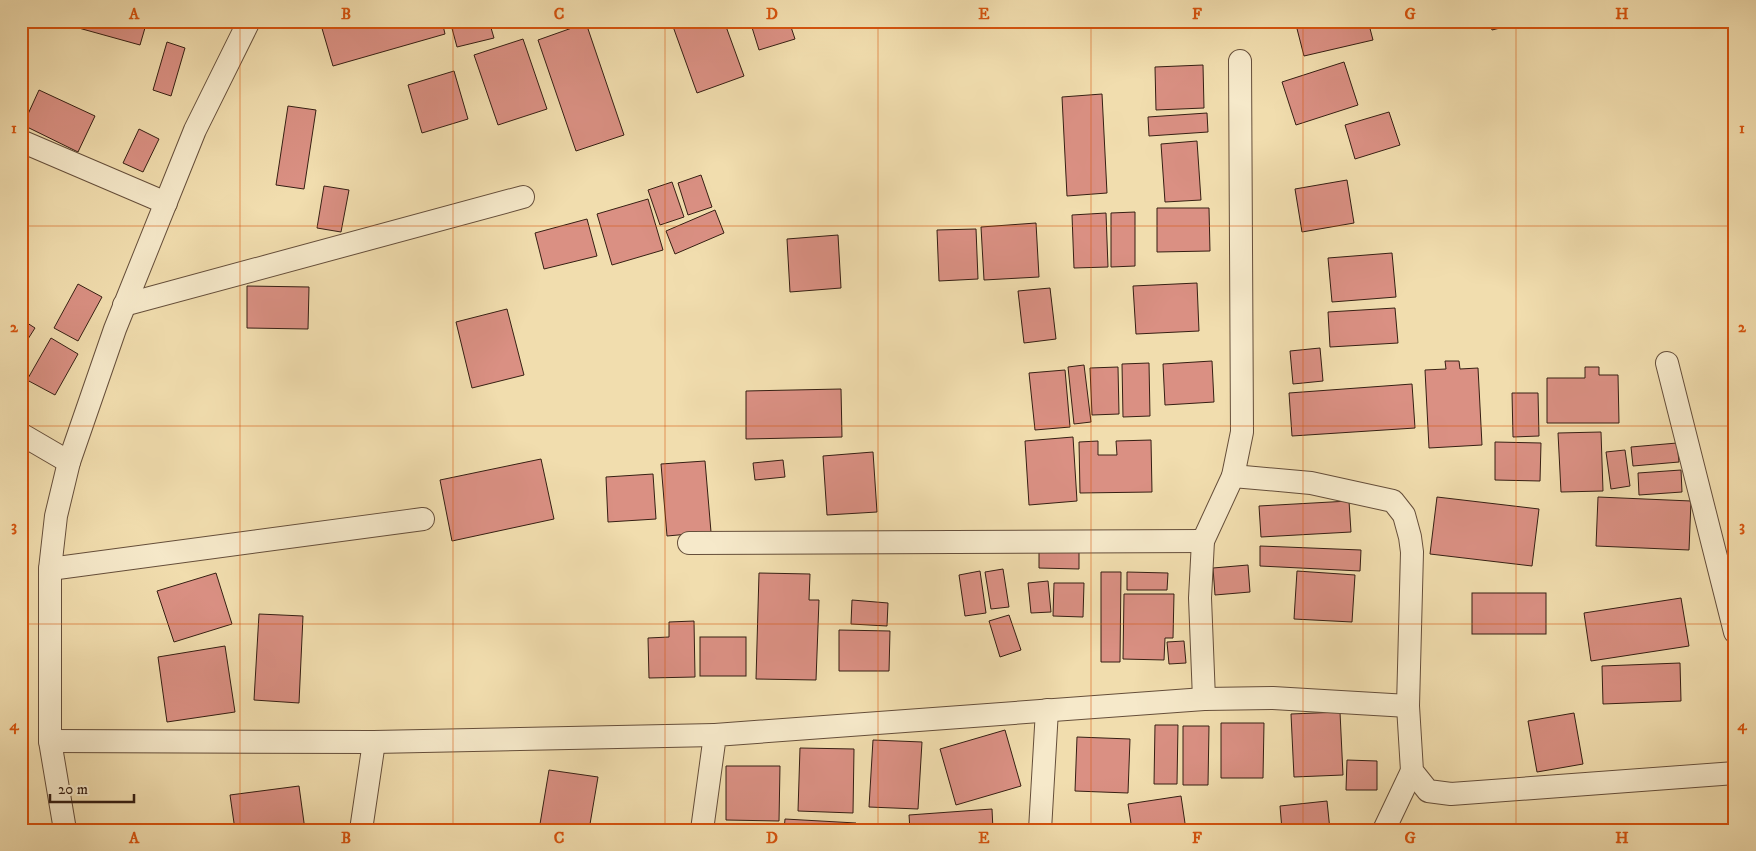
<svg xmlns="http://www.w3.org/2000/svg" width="1756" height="851" viewBox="0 0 1756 851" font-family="'IM FELL DW Pica',serif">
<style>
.building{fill:#da9083;stroke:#361f13}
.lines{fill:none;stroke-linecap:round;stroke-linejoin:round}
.street-casing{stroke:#654e3a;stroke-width:24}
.street{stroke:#f6e9ca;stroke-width:22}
.grid{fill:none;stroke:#d6530d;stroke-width:1;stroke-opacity:0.55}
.neatline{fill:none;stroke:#d6530d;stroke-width:2}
.grid-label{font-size:16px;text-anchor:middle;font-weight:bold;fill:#d6530d}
</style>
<rect width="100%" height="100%" fill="#f1ddae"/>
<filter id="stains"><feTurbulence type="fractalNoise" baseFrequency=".004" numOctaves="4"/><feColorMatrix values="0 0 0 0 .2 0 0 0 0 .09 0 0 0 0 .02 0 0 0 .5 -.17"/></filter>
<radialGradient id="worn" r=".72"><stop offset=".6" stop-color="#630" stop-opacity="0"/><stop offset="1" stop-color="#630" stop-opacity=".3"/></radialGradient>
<g class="building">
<polygon points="58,21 147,21 140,45 57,22"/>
<polygon points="334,21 442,21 445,34 333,66 321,25"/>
<polygon points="450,21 489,21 494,38 457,47"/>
<polygon points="671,21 724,21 744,76 697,93"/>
<polygon points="750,21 789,21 795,39 759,50"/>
<polygon points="1295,21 1368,21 1373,40 1304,56"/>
<polygon points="1489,21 1520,21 1520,23 1492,30"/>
<polygon points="586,23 624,135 576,151 538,40"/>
<polygon points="523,39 547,109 498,125 474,55"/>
<polygon points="167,42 185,48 171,96 153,90"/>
<polygon points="1344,62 1358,105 1296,125 1282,82"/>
<polygon points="1203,65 1204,108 1156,110 1155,67"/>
<polygon points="454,71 468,119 422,133 408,85"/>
<polygon points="39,90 95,116 78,152 23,125"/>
<polygon points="1102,94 1107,193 1067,196 1062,97"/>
<polygon points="288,106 316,110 304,189 276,185"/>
<polygon points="1389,112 1400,145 1355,159 1345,125"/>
<polygon points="1207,113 1208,132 1149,136 1148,117"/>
<polygon points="139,129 159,139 143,172 123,163"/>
<polygon points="1197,141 1201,200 1165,202 1161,144"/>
<polygon points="701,175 712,207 688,215 678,183"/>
<polygon points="1347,180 1354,223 1302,232 1295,189"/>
<polygon points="672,182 684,217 660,225 648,190"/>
<polygon points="324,186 349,190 341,232 317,228"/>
<polygon points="648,199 663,250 612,265 597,214"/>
<polygon points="1157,208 1209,208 1210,251 1157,252"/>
<polygon points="715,210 724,233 675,254 666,231"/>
<polygon points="1135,212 1135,266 1111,267 1111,213"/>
<polygon points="1106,213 1108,267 1074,268 1072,215"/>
<polygon points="587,219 597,256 544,269 535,233"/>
<polygon points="1036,223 1039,277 984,280 981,227"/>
<polygon points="976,229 978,279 939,281 937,230"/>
<polygon points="838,235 841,288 790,292 787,239"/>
<polygon points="1392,253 1396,297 1332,302 1328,258"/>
<polygon points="1197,283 1199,331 1136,334 1133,286"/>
<polygon points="78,284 102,297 78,341 54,328"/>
<polygon points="247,286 309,287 308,329 247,328"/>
<polygon points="1050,288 1056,339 1024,343 1018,291"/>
<polygon points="1395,308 1398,343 1330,347 1328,312"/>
<polygon points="507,309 524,375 472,388 456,322"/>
<polygon points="21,319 35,328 21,350"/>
<polygon points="51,338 78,354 55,395 27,380"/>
<polygon points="1320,348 1323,381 1293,384 1290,351"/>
<polygon points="1212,361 1214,402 1165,405 1163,364"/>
<polygon points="1445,361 1459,361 1460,369 1478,368 1482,445 1429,448 1425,370 1446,369"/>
<polygon points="1149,363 1150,416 1123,417 1122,364"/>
<polygon points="1084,365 1091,422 1074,424 1068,367"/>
<polygon points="1118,367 1119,414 1092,415 1090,368"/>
<polygon points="1585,367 1599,367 1599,375 1618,375 1619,423 1547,423 1547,378 1585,378"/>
<polygon points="1065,370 1070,427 1035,430 1029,373"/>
<polygon points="1412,384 1415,428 1292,436 1289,393"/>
<polygon points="841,389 842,437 746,439 746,391"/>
<polygon points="1512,393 1538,393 1539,436 1513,437"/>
<polygon points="1601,432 1603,491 1561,492 1558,433"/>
<polygon points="1073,437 1077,501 1029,505 1025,441"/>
<polygon points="1151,440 1152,492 1080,493 1079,442 1098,441 1098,455 1117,455 1116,441"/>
<polygon points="1495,442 1541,443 1540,481 1495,480"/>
<polygon points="1677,443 1679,462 1633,466 1631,447"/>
<polygon points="1625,450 1630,486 1611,489 1606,452"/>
<polygon points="873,452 877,512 827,515 823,456"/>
<polygon points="541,459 554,519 452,541 440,480"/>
<polygon points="783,460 785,477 755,480 753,463"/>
<polygon points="705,461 711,532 667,536 661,464"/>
<polygon points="1681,470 1682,492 1639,495 1638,473"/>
<polygon points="653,474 656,519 608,522 606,477"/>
<polygon points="1437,497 1539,509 1532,566 1430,554"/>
<polygon points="1598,497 1691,501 1689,550 1596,546"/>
<polygon points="1349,501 1351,532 1261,537 1259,506"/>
<polygon points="1260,546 1361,550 1360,571 1260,566"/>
<polygon points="1039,549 1079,550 1079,569 1039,568"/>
<polygon points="1248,565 1250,592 1215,595 1213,568"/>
<polygon points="1003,569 1009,607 991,609 985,572"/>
<polygon points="980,571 986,613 965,616 959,575"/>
<polygon points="1297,571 1355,575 1352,622 1294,619"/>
<polygon points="1101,572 1121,572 1120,662 1101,662"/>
<polygon points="1127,572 1168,573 1167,590 1127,590"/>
<polygon points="216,573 232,624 174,642 157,591"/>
<polygon points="759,573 810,574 809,600 819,600 816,680 756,679"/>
<polygon points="1048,581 1051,612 1031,613 1028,583"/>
<polygon points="1054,583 1084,583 1083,617 1053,616"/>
<rect x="1472" y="593" width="74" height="41"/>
<polygon points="1124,594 1174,594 1173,638 1165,638 1164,660 1123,659"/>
<polygon points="1681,598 1689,646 1591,661 1584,613"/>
<polygon points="852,600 888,603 887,626 851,624"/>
<polygon points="259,614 303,616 299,703 254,700"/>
<polygon points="1009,615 1021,650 1000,657 989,621"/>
<polygon points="694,621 695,677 649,678 648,638 669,637 669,622"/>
<polygon points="839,630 890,631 889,671 839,671"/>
<rect x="700" y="637" width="46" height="39"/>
<polygon points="1184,641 1186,663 1169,664 1167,642"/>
<polygon points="225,646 235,712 167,722 158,657"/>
<polygon points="1680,663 1681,701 1603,704 1602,666"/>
<polygon points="1340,712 1343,775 1294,777 1291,714"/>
<polygon points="1574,713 1583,764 1537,772 1528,721"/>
<polygon points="1221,723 1264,723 1263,778 1221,778"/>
<polygon points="1155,725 1178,725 1177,784 1154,784"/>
<polygon points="1183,726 1209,726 1208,785 1183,785"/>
<polygon points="1005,730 1021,786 956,805 940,749"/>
<polygon points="1077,737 1130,739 1128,793 1075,791"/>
<polygon points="873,740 922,742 918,809 869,807"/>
<polygon points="800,748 854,749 853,813 798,811"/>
<polygon points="1347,760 1377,761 1377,790 1346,790"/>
<polygon points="726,766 780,766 779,821 726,820"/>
<polygon points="549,770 598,777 589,830 539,830"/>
<polygon points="299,786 305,830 235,830 230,795"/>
<polygon points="1181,796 1186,830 1132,830 1128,804"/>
<polygon points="1327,801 1330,830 1282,830 1280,806"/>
<polygon points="992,809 993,830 910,830 909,815"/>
<polygon points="785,819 856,823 856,830 784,830"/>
</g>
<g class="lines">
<defs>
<g id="street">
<polyline points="21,141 166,203"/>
<polyline points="124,305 523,197"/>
<polyline points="1667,363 1735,632"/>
<polyline points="21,434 69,462"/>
<polyline points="1233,476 1311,483 1393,501 1404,515 1410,537 1412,552 1408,706 1412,771 1428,791 1451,794 1735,773"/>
<polyline points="689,543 1203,541"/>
<polyline points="50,569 423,519"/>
<polyline points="1204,699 1200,598 1203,541 1233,476 1242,432 1240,61"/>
<polyline points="50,741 374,742 715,735"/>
<polyline points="65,830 50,741 50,569 56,516 69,462 115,329 195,130 249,21"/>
<polyline points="361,830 374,742"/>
<polyline points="702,830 715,735 1204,699 1273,698 1408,706"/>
<polyline points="1040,830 1047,710"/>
<polyline points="1384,830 1412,771"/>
</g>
</defs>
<use href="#street" class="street-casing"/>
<use href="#street" class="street"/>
</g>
<path class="grid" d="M240,21V830M453,21V830M665,21V830M878,21V830M1091,21V830M1303,21V830M1516,21V830M21,226H1735M21,426H1735M21,624H1735"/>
<rect width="1756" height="851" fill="none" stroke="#f1ddae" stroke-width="55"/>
<path d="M50 794v8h84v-8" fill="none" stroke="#361f13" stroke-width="2.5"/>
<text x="58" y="794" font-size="15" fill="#361f13" stroke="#f6e9ca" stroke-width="4" paint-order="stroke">20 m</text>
<rect x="28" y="28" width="1700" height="796" class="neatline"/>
<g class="grid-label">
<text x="134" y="19">A</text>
<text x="346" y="19">B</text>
<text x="559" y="19">C</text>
<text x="772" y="19">D</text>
<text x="984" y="19">E</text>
<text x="1197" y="19">F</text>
<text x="1410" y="19">G</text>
<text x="1622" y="19">H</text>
<text x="14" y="133">1</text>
<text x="1742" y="133">1</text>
<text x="14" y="332">2</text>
<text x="1742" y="332">2</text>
<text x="14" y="531">3</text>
<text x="1742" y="531">3</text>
<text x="14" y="730">4</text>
<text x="1742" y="730">4</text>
<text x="134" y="843">A</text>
<text x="346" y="843">B</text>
<text x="559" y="843">C</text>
<text x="772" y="843">D</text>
<text x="984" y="843">E</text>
<text x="1197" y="843">F</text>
<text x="1410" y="843">G</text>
<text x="1622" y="843">H</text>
</g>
<rect width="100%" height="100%" filter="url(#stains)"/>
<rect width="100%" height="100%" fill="url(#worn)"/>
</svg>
